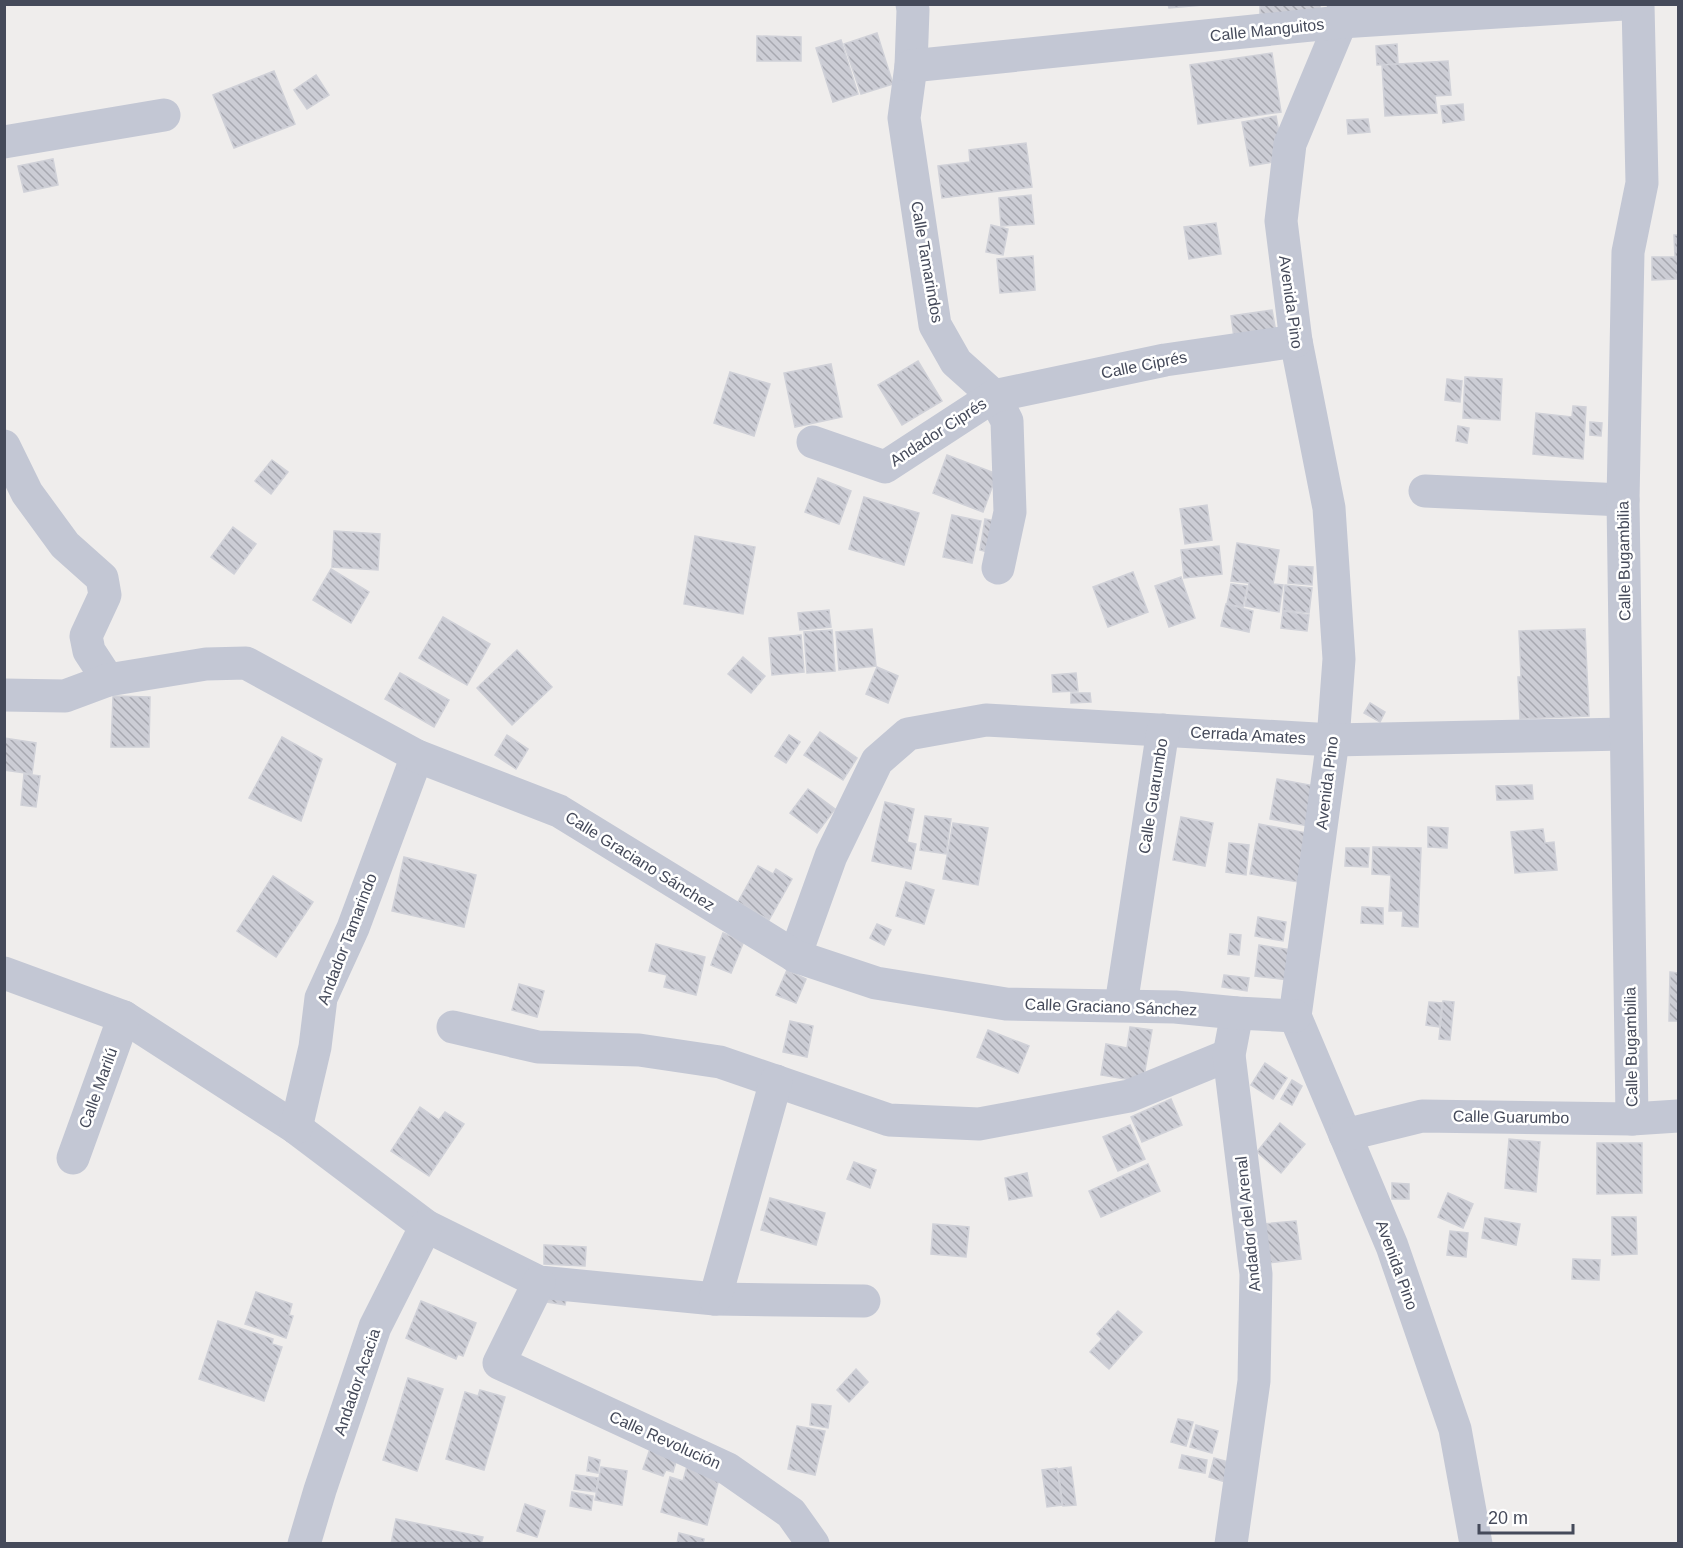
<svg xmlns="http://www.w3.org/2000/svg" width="1683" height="1548" viewBox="0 0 1683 1548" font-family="Arial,sans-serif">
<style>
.building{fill:url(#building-back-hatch);stroke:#d0d1d8;stroke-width:1.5}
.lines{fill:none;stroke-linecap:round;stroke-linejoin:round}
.minor{stroke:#c3c7d4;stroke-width:33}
.tertiary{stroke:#c3c7d4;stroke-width:33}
.labels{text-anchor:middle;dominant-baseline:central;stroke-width:5;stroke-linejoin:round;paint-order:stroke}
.street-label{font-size:16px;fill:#454a5a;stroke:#fff}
</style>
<defs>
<pattern id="building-back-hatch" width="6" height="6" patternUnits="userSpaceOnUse" patternTransform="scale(1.5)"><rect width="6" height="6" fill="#cccdd5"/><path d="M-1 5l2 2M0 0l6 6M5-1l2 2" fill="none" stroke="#a7a8b0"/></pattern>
</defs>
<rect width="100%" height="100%" fill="#efedec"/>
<g class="building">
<polygon points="1168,4 1215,4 1169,8"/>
<polygon points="1260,4 1320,4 1320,24 1260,23"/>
<polygon points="877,33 893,84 861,94 844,44"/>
<polygon points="757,36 801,37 801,61 757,61"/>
<polygon points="841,40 858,94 833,102 816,48"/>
<polygon points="1397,44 1398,64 1377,65 1376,46"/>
<polygon points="1272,53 1281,112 1198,124 1190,65"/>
<polygon points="1448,61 1451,95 1435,96 1437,113 1385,116 1382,65"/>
<polygon points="274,71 295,124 234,148 213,95"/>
<polygon points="316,75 329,95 307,109 294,90"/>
<polygon points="1463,104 1464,120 1443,123 1441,106"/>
<polygon points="1276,116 1284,160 1250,166 1242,122"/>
<polygon points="1368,119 1370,132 1348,134 1347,120"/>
<polygon points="1026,143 1032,187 942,198 938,166 970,162 969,150"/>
<polygon points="53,159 58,185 24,192 18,166"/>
<polygon points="1031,195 1034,224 1001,226 999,198"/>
<polygon points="1216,223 1221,254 1189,259 1184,227"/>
<polygon points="991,225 1008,229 1003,255 986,252"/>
<polygon points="1674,235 1678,235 1678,279 1652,280 1652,257 1675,257"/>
<polygon points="1033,256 1035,290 1000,293 997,259"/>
<polygon points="1272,310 1277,338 1235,345 1231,316"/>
<polygon points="918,361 942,401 902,425 878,385"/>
<polygon points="831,364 842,417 795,427 784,373"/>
<polygon points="730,372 770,384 754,436 714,423"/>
<polygon points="1465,377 1502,379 1500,420 1463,418"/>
<polygon points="1447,379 1462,381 1460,402 1445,400"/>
<polygon points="1573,406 1586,407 1583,459 1533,454 1536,413 1572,417"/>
<polygon points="1590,422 1602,423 1601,436 1590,435"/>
<polygon points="1458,426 1469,428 1467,443 1456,441"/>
<polygon points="947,455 997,474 983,512 933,493"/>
<polygon points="272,460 288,472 271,494 255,481"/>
<polygon points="818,478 851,491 839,524 805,512"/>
<polygon points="864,497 919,513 904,565 849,549"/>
<polygon points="1207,505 1212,540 1185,544 1180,509"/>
<polygon points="952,515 981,521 972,563 943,557"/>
<polygon points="985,519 1001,522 995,554 980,550"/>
<polygon points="233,527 256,544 234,574 211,557"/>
<polygon points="334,531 380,534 378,570 332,567"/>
<polygon points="695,536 755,547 743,614 684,604"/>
<polygon points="1237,543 1279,550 1273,584 1283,585 1279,612 1245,606 1249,583 1231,581"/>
<polygon points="1219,546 1222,574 1184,578 1181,550"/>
<polygon points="1289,566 1313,567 1312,585 1288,583"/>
<polygon points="331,569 369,592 351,623 313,600"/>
<polygon points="1133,572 1148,612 1108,627 1093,587"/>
<polygon points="1181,577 1195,618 1169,627 1155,586"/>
<polygon points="1231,584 1247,586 1243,607 1227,604"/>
<polygon points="1285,585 1312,588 1309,613 1283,610"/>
<polygon points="1226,604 1253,611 1249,632 1221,626"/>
<polygon points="829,610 831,627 800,630 798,613"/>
<polygon points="1283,611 1309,615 1307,631 1281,628"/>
<polygon points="443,617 490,644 467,685 419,658"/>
<polygon points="872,629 876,666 839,670 836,632"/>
<polygon points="1585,629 1589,716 1520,719 1518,677 1521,677 1519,631"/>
<polygon points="832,630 835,671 807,673 804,632"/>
<polygon points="801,635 804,672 772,675 769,638"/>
<polygon points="517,650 552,687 512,725 477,688"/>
<polygon points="743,657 765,676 751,693 728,674"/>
<polygon points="877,667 898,676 888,703 866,694"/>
<polygon points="400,673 449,700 434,727 385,699"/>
<polygon points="1076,673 1078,691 1053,692 1052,675"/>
<polygon points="1071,693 1090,693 1091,702 1071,703"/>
<polygon points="113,696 150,697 149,747 111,747"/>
<polygon points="1370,703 1385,712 1380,722 1364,713"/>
<polygon points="820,732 857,758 843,780 804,755"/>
<polygon points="507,735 528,749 516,769 495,755"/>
<polygon points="789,735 800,742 786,763 775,756"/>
<polygon points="282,737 322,759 301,821 249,798"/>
<polygon points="4,738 36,743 32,774 4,770"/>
<polygon points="24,774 40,776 36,807 21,805"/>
<polygon points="1277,779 1315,786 1308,826 1270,819"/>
<polygon points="1532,785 1533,799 1497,800 1496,786"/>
<polygon points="808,789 835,809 817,833 790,813"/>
<polygon points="885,802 914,809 907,842 916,844 911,869 872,861"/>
<polygon points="925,816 951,819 946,854 920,850"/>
<polygon points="1181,817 1213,823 1205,866 1173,860"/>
<polygon points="953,823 988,828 978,885 943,879"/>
<polygon points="1259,824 1312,834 1304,883 1250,874"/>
<polygon points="1428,827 1448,828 1447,848 1428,847"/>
<polygon points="1543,829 1545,843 1554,842 1557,870 1515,873 1511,832"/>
<polygon points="1229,843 1249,845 1246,875 1226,872"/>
<polygon points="1373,847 1421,848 1418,927 1402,926 1403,911 1389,911 1391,875 1372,874"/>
<polygon points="1346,848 1369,848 1368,867 1345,866"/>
<polygon points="404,857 476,875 464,927 392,911"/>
<polygon points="758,866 773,874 776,869 792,879 769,920 738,902"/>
<polygon points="273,876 313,902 276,957 237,931"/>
<polygon points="906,882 934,890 924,924 896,916"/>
<polygon points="1362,907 1383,908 1383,924 1361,923"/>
<polygon points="1258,917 1286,922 1283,941 1255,936"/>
<polygon points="877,924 891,930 884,945 870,938"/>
<polygon points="723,933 744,941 731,973 711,965"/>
<polygon points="1230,934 1241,935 1239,955 1228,954"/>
<polygon points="656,944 705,957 696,995 664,987 667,975 649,971"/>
<polygon points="1259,945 1292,950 1288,980 1255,976"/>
<polygon points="787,970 806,979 796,1003 776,995"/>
<polygon points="1670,972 1678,973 1678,1021 1669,1021"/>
<polygon points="1224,975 1249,978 1247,991 1222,987"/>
<polygon points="519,984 544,991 537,1017 512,1010"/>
<polygon points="1443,1001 1454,1002 1450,1040 1439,1039"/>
<polygon points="1429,1002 1442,1003 1439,1027 1426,1025"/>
<polygon points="790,1021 813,1026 807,1057 783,1052"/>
<polygon points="1130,1027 1152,1030 1143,1082 1101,1075 1106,1044 1127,1048"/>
<polygon points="988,1030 1029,1046 1018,1073 977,1057"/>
<polygon points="1265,1063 1287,1078 1273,1099 1251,1085"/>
<polygon points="1292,1080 1302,1086 1292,1105 1281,1099"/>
<polygon points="1171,1099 1182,1125 1142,1142 1131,1117"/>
<polygon points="420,1107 439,1120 445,1112 464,1124 429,1176 391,1151"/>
<polygon points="1280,1123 1305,1144 1281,1173 1257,1152"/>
<polygon points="1130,1125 1145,1159 1118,1171 1103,1137"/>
<polygon points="1509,1139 1540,1142 1536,1192 1505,1188"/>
<polygon points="1597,1143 1642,1143 1642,1193 1597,1194"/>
<polygon points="854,1162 876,1170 870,1188 847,1179"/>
<polygon points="1148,1164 1160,1191 1101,1217 1089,1191"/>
<polygon points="1027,1173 1032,1196 1009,1200 1005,1178"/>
<polygon points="1392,1183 1409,1184 1409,1199 1392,1199"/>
<polygon points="1448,1193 1473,1204 1463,1228 1438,1217"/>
<polygon points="770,1198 825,1213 816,1245 761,1230"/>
<polygon points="1612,1217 1636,1217 1637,1254 1612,1255"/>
<polygon points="1485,1218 1520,1224 1516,1245 1482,1238"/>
<polygon points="1296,1221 1301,1259 1267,1263 1263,1224"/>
<polygon points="933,1224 969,1227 966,1257 931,1254"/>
<polygon points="1450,1231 1468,1233 1466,1257 1447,1255"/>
<polygon points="544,1245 586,1247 585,1266 544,1264"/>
<polygon points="1573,1259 1600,1260 1599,1280 1572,1279"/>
<polygon points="548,1291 567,1294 565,1305 547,1302"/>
<polygon points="256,1292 292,1304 289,1315 293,1316 286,1338 245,1324"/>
<polygon points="421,1301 476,1323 463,1356 458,1354 456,1359 406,1338"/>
<polygon points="1118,1311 1142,1332 1109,1369 1090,1352 1102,1339 1097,1334"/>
<polygon points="218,1321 273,1339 272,1344 282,1347 264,1401 199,1379"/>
<polygon points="856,1369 868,1382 849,1402 837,1390"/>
<polygon points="408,1378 443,1389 417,1471 383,1460"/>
<polygon points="480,1390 505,1397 484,1470 446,1459 465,1392 478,1396"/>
<polygon points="812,1404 831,1406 828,1428 810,1425"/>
<polygon points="1178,1419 1193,1422 1186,1446 1171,1442"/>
<polygon points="1196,1425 1218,1431 1212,1453 1190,1447"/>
<polygon points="797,1426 825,1431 815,1475 788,1469"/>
<polygon points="650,1449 677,1458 673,1472 666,1470 663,1476 643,1469"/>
<polygon points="1182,1455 1207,1460 1205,1473 1179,1468"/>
<polygon points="589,1457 600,1460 598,1473 587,1471"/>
<polygon points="1214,1458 1236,1464 1232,1484 1209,1477"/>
<polygon points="687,1466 720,1475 707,1525 661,1512 670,1477 683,1481"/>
<polygon points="601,1467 627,1471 622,1505 595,1500"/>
<polygon points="1071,1467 1076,1505 1063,1506 1058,1469"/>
<polygon points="1057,1468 1062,1505 1047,1507 1042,1470"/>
<polygon points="576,1475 598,1478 596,1492 574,1489"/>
<polygon points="572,1492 593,1496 591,1510 570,1506"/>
<polygon points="525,1504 545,1511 537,1537 517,1531"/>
<polygon points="396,1519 483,1537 481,1544 391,1544"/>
<polygon points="679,1533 704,1539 703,1544 677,1544"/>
</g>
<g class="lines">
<g class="minor">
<polyline points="912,4 913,10 911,66 904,118 935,325 956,362 994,396 1007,421 1010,512 998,568"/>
<polyline points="1344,4 1341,22 1290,144 1281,221 1296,341 1329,508 1339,659 1333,740 1295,1016 1392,1246 1455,1429 1476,1544"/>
<polyline points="911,66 1341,22 1624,4"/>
<polyline points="4,142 164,115"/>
<polyline points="813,442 885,467 994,396 1165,360 1296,341"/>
<polyline points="4,446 27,493 65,545 102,578 105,595 86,636 89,651 108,680"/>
<polyline points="1425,491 1623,500"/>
<polyline points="795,956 831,856 877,761 908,734 986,720 1333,740 1626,734"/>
<polyline points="4,973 124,1017 296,1128 426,1226 539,1282 715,1299 864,1301"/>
<polyline points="1121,1005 1163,730"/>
<polyline points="453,1027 538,1047 639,1050 720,1062 889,1120 979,1124 1129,1096 1229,1055"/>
<polyline points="1632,1119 1623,500 1628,252 1642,183 1638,4"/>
<polyline points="296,1128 315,1047 321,998 353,928 417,756"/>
<polyline points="1345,1135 1422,1116 1632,1119 1678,1116"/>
<polyline points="73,1158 124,1017"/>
<polyline points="539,1282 499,1363 728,1469 791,1513 813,1544"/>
<polyline points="715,1299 776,1081"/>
<polyline points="304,1544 320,1490 375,1327 426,1226"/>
<polyline points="1231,1544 1254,1381 1256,1274 1229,1055 1237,1013"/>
</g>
<polyline class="tertiary" points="4,695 65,696 108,680 206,664 246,663 417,756 559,811 795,956 876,983 1006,1004 1175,1007 1237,1013 1295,1016"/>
</g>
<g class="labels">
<g class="street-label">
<text transform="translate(1267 30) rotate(-6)">Calle Manguitos</text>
<text transform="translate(927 262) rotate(80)">Calle Tamarindos</text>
<text transform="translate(1291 302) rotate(82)">Avenida Pino</text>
<text transform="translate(1144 365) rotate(-11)">Calle Ciprés</text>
<text transform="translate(938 432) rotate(-33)">Andador Ciprés</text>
<text transform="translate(1624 561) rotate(-91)">Calle Bugambilia</text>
<text transform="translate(1248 735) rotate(3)">Cerrada Amates</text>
<text transform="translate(1327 783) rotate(-83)">Avenida Pino</text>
<text transform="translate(1153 796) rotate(-81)">Calle Guarumbo</text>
<text transform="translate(640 861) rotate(32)">Calle Graciano Sánchez</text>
<text transform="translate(347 939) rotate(-69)">Andador Tamarindo</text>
<text transform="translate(1111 1007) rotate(2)">Calle Graciano Sánchez</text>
<text transform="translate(1631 1047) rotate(-91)">Calle Bugambilia</text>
<text transform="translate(98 1088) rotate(-70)">Calle Marilú</text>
<text transform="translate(1511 1117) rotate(1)">Calle Guarumbo</text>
<text transform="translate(1248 1224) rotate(-96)">Andador del Arenal</text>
<text transform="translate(1397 1265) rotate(70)">Avenida Pino</text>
<text transform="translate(357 1382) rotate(-71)">Andador Acacia</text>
<text transform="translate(665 1440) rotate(24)">Calle Revolución</text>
</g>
</g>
<rect width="1683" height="1548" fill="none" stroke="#454a5a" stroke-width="12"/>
<path d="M1479 1524v9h94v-9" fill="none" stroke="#454a5a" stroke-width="3"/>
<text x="1488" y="1524" font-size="18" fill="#454a5a" stroke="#ffffff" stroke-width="4.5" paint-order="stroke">20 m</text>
</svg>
